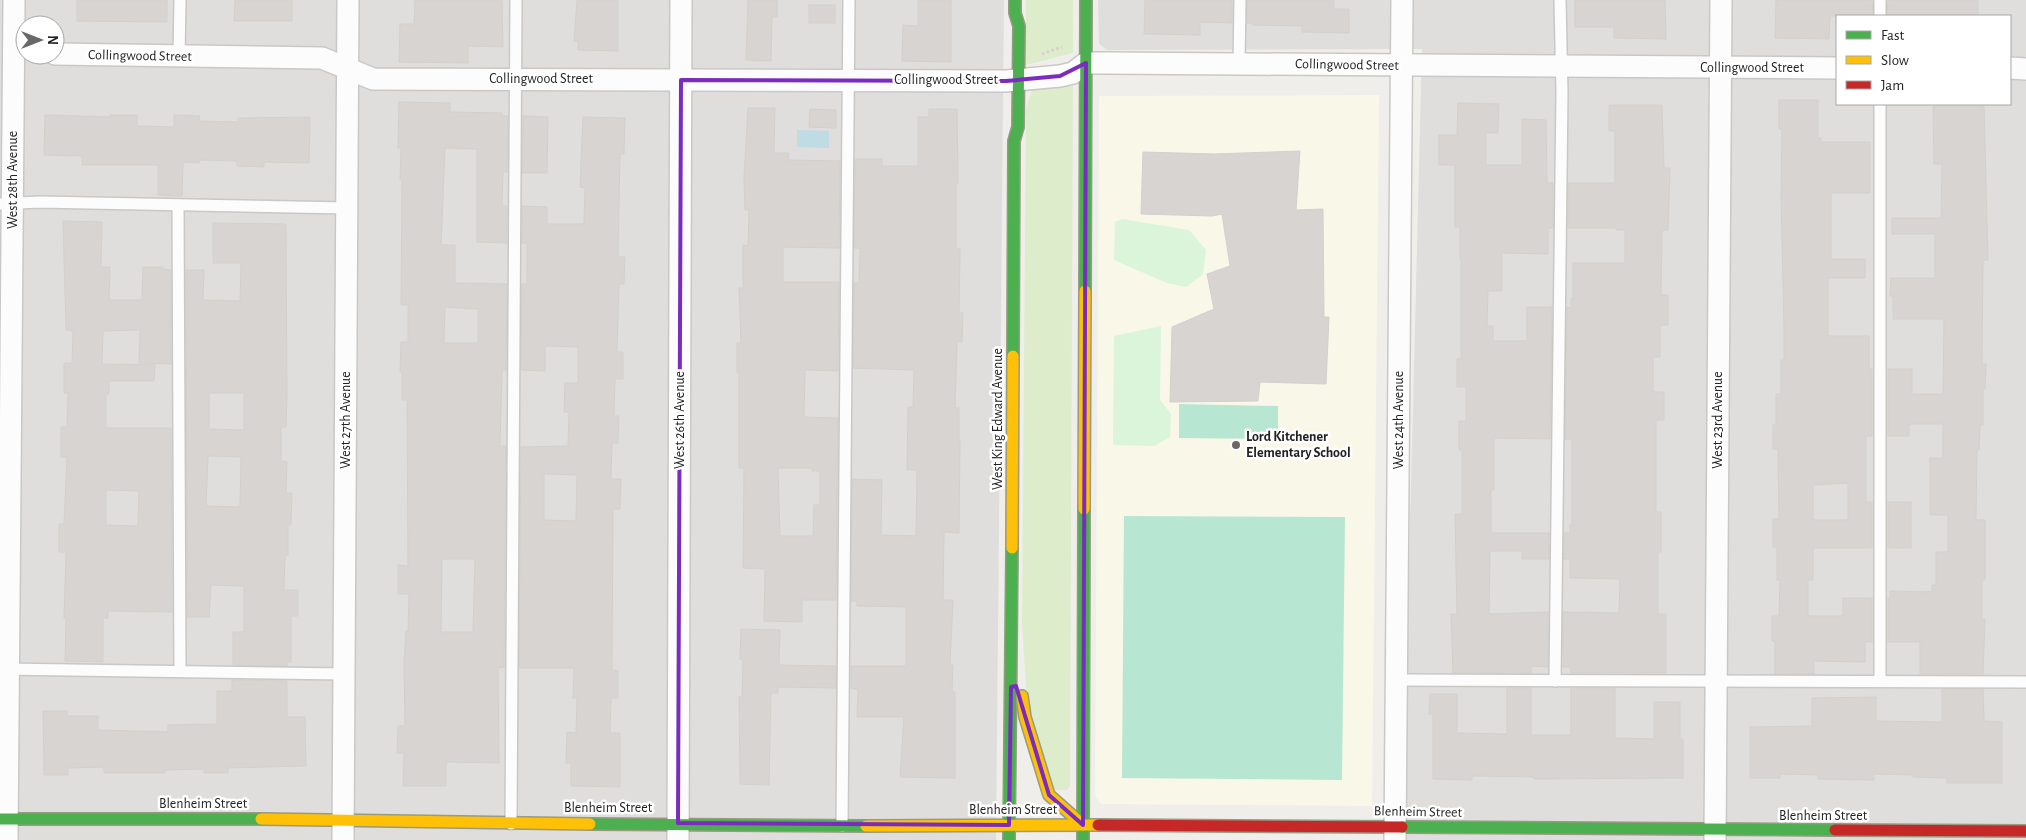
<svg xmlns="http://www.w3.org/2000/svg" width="2026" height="840" viewBox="0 0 2026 840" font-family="'Alegreya Sans',sans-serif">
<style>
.residential{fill:#dfdedc;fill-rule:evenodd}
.education{fill:#f8f7e8}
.grass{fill:#ddeccb}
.park{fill:#daf5da}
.pitch{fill:#b7e6d2}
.water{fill:#bfdbe3}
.building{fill:#d7d4d2;stroke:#d3d0cc;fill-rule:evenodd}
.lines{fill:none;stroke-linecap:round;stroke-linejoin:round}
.lane-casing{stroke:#c9c8c7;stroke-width:14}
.street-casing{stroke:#c9c8c7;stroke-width:24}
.fast-casing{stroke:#999a82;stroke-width:14}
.slow-casing{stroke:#999a82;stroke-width:14}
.jam-casing{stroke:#999a82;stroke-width:14}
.path{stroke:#dccecd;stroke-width:3;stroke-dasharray:2.5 2.5;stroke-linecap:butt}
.lane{stroke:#fdfcfc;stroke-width:11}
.street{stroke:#fdfcfc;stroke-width:21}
.fast{stroke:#4caf50;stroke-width:11}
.slow{stroke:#ffc107;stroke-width:11}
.jam{stroke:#c62828;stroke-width:11}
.marked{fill:none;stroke:#7b2cbf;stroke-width:4;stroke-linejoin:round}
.poi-dot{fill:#6a6968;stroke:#fff;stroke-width:2}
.labels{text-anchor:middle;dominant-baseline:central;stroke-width:5;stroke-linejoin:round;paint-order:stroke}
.street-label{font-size:14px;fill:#222;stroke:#fff}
.poi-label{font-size:14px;font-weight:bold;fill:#222;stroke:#fff;text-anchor:start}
</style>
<rect width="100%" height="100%" fill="#f0eeeb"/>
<g class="residential">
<path d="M0,0H1004L996,840H0ZM25,25H55V55H25Z"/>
<path d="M1098,0H2026V840H1402L1422,49L1107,50L1099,44ZM1837,16H2010V104H1837Z"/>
</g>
<polygon class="education" points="1379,95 1372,806 1101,804 1095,795 1099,96"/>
<g class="grass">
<polygon points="1026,0 1073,0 1073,53 1026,65"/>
<polygon points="1073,81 1070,786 1067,790 1055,790 1027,704 1022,623 1026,109 1032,90 1037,85"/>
</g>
<g class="park">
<polygon points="1122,219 1189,230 1206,250 1203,274 1186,287 1167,283 1114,260 1115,222"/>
<polygon points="1161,326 1160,400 1171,414 1170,437 1154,446 1113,445 1114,336"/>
</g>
<g class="pitch">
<polygon points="1179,404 1278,406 1278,439 1179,438"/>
<polygon points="1124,516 1345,517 1342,780 1122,778"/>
</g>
<polygon class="water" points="797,130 829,131 829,148 797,147"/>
<g class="building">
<polygon points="77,0 167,0 167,22 77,21"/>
<polygon points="235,0 292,0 292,21 234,21"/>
<polygon points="415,0 502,0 503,47 468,46 468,63 399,62 400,24 414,24"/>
<polygon points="577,0 618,0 618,51 578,50 578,41 574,41"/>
<polygon points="748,0 777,0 777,17 772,17 771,61 746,60"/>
<polygon points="918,0 951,0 951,62 902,61 903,25 918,26"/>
<polygon points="1145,0 1232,0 1232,23 1200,22 1200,35 1144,34"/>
<polygon points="1247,0 1334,0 1334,9 1349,9 1349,33 1302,32 1302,26 1253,25 1253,23 1247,23"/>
<polygon points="1575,0 1665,0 1666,39 1614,38 1614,27 1575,27"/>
<polygon points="1776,0 1872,0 1873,16 1830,16 1829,39 1775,38"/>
<polygon points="1888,0 1978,0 1978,16 1887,16"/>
<rect x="809" y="5" width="26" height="18"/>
<path d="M1779,100H1818V138H1821V142H1870V193H1831V259H1865V278H1828V336H1869V369H1872V436H1866V502H1872V548H1813V580H1808V616H1843V598H1872V642H1865V662L1814,661V674H1775V641H1772V616H1779L1780,580H1777V547H1773V519H1779L1778,449H1773V425H1776V394H1781V360H1784V327L1781,195L1782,129H1779ZM1848,483V520H1813V485Z"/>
<path d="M399,102L450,103V112L502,113V116H508L507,172H503L502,206H507V243L477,242V149L445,148L441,245H455V283L507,284L506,370H502L500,446H506L504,667L498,668L499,763L446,762V786H403L404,753H397L398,726H405L404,661L406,631H408L409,594H398V565L408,566L407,400H402V372H400L401,342H408V305H401L402,179H400L401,148H398ZM445,307L478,309V343H444ZM442,559H475L473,632H441Z"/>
<polygon points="1458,103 1499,104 1498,133 1486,133 1486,165 1522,165 1522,119 1546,120 1547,183 1553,183 1553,228 1548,228 1548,254 1502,253 1502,291 1488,291 1487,326 1493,326 1493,341 1527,341 1527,307 1552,307 1550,439 1494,438 1494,490 1491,490 1491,533 1549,533 1549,559 1522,559 1522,551 1490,551 1489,614 1548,612 1548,667 1531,666 1531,673 1453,673 1451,614 1457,614 1455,514 1462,514 1462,450 1459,450 1459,421 1466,421 1466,387 1457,387 1457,359 1461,359 1461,259 1460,259 1460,227 1455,227 1455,165 1439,165 1439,135 1457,135"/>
<polygon points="1609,105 1662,105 1664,168 1670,168 1668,230 1662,230 1661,295 1668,295 1668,325 1660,325 1660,357 1653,357 1653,392 1664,392 1664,420 1656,420 1656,512 1661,512 1661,552 1658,552 1658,614 1666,614 1666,673 1571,673 1570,667 1563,667 1563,612 1619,613 1620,579 1570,578 1570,559 1564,559 1564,533 1570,533 1570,525 1572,525 1572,439 1565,439 1567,307 1571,308 1571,298 1573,298 1573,263 1625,263 1625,230 1616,230 1616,228 1568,228 1568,183 1615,183 1615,131 1609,131"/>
<polygon points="1933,106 1984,106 1988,260 1983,260 1982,364 1986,364 1985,389 1983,389 1983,425 1980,425 1979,450 1977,450 1976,520 1985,520 1985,580 1982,580 1982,619 1985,619 1983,674 1920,674 1920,642 1888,642 1888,598 1890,598 1890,591 1932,592 1932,585 1936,585 1936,552 1948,552 1948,515 1930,515 1930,458 1943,458 1943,424 1909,424 1909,436 1888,436 1888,369 1912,369 1912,394 1943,394 1944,319 1893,319 1893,296 1890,296 1891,278 1935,278 1935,234 1892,234 1892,218 1941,218 1942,164 1934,164"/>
<path d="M748,108H775L774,153H789L788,160L840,161L839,248L783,247V282H839L838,371L805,370L804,417L838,418L836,600H802V622L764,621L765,569L743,568L744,468H739V373H737V343H741L739,288H743V245L748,246L749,210H745L744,178ZM778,468H812V471H820V505H814L813,536H780Z"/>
<polygon points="810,109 836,110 836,128 809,127"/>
<polygon points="929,109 957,109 958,184 956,184 956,249 960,249 959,313 963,313 962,342 957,342 955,408 959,408 959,441 960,441 959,533 944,532 943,600 953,600 950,665 953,665 952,692 955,692 955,778 900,777 904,717 857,717 858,690 851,688 851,666 906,666 906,607 857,606 857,601 851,601 852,479 882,480 881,535 916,536 917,470 907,470 908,407 913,407 914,370 853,368 854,283 859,283 860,248 854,248 855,161 856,159 882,159 882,166 918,166 918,117 929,117"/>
<polygon points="45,115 110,117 110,115 137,115 137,126 174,127 174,115 200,116 199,121 238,122 238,118 310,117 309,163 264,162 264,167 237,166 237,161 199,160 199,163 183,162 182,196 158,195 158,165 82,165 82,156 44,155"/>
<polygon points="523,116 548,117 547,173 522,173"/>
<path d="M583,117L625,118L624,154H620L618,257H625L624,284H619L617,352H623V379H615L614,416H619L618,443H612L611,479H621L620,509H613L612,670L618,671V698H611L610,733H620V787L571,786V763H566L567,732L576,733L577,698H573L574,668H519L521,447L568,446L569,412H564L565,383H578V347L545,346V371L521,370L522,284H527V243H522V206L547,207V224H584L585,188L580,187ZM544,474L577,475L576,521L544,520Z"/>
<polygon points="1300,151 1296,210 1323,209 1324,317 1329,317 1326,384 1260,382 1258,401 1170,402 1172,327 1214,309 1207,274 1230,266 1222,214 1212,216 1141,214 1143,152 1214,154"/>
<path d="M63,221L102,222L101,267H110L109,300H142L143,267H163V269L171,270V364L139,363L140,330L103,331L102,364L155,365L154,381H109V394H106V428H171L172,612L108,611V618H103V662L65,661L66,618H64L66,552H59V524H64L67,457H61V427H67L68,393H64V363H72L73,331L66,330ZM106,490L139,491L138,526L106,525Z"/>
<path d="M213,223L286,224L287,394L286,427H281V461L287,462L286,493H292L291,525H288V555H285L284,590H298V616H291V662H287V666L233,665V632H244V586L211,585L209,617H187L186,270H204L203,300L240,301L241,263H213ZM209,393H244V430L209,429ZM208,456L241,457L240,507L206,506Z"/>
<rect x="1888" y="502" width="23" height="46"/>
<polygon points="741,629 780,630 779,665 836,666 836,688 778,687 778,693 771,693 769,785 740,784 739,697 742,697 743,660 740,659"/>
<polygon points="232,680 287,681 287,717 305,717 306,766 228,768 228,773 204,773 204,769 165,770 165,773 104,773 104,767 68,768 68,775 44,775 43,711 67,711 67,716 98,716 98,730 168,732 168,725 217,724 217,691 232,691"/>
<polygon points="1507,688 1531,688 1531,735 1571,735 1571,688 1615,688 1615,738 1654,739 1654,702 1680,702 1680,739 1683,739 1683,778 1534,779 1534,777 1472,776 1472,780 1433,779 1433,714 1429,714 1430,694 1457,694 1457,733 1507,734"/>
<polygon points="1942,689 1983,689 1984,721 2002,722 2002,783 1947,783 1947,778 1913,777 1913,775 1874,774 1874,780 1818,779 1818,775 1780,774 1780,778 1750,778 1750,727 1812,726 1812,698 1876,697 1876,721 1942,722"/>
</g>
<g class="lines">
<defs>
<g id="lane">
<polyline points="1880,16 1880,0"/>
<polyline points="179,57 180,0"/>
<polyline points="1239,63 1240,0"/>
<polyline points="1880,104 1880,681"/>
<polyline points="0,204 39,202 347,208"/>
<polyline points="178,205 180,670"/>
<polyline points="4,669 345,674"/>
<polyline points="1397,680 2026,682"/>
<polyline points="1555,681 1562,92 1560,0"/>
<polyline points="511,824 516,0"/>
<polyline points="842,826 849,0"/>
</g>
<g id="street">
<polyline points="55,54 322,58 373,79 1006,81 1060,76 1073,73 1086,63 1107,63 1837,68"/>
<polyline points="2010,68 2026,69"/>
<polyline points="7,840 14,0"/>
<polyline points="343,840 348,0"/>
<polyline points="678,840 681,0"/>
<polyline points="1395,840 1402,0"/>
<polyline points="1715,840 1721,0"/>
</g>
<g id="fast">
<polyline points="1085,291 1086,0"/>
<polyline points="1013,356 1014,141 1018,127 1019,26 1015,13 1015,0"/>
<polyline points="0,819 261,819"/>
<polyline points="590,824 866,826"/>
<polyline points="1402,827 1835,830"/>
<polyline points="1009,840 1012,548"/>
<polyline points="1083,840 1084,509"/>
</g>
<g id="slow">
<polyline points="1084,509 1085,291"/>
<polyline points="1012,548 1013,356"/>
<polyline points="1022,696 1025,717 1049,795 1083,825"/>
<polyline points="261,819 590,824"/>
<polyline points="866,826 1098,825"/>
</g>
<g id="jam">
<polyline points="1098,825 1402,827"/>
<polyline points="1835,830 2026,831"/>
</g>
</defs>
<use href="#lane" class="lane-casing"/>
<use href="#street" class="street-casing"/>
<use href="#fast" class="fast-casing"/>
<use href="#slow" class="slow-casing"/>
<use href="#jam" class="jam-casing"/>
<polyline class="path" points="1042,54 1062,47"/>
<use href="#lane" class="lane"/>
<use href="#street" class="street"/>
<use href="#fast" class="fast"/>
<use href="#slow" class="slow"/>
<use href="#jam" class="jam"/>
</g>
<path class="marked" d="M1086,63L1083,825L1049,795L1016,686L1011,687L1009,825L678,823L681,80L1006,81L1060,76Z"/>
<circle class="poi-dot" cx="1236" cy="445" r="5"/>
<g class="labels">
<g class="street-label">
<text transform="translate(140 56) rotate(1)">Collingwood Street</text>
<text transform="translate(1347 65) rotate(1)">Collingwood Street</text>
<text x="1752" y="68">Collingwood Street</text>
<text x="541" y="79">Collingwood Street</text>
<text x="946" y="80">Collingwood Street</text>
<text transform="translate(13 180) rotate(-90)">West 28th Avenue</text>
<text transform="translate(998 419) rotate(-90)">West King Edward Avenue</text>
<text transform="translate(346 420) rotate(-90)">West 27th Avenue</text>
<text transform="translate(680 420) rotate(-90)">West 26th Avenue</text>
<text transform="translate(1399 420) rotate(-90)">West 24th Avenue</text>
<text transform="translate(1718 420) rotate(-90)">West 23rd Avenue</text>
<text x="203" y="804">Blenheim Street</text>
<text x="608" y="808">Blenheim Street</text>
<text x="1013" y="810">Blenheim Street</text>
<text transform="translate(1418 812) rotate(1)">Blenheim Street</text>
<text x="1823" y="816">Blenheim Street</text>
</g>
<g class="poi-label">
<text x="1246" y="437">Lord Kitchener<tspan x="1246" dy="16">Elementary School</tspan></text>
</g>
</g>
<rect x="1836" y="15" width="175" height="90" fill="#ffffff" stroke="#a7a7a7"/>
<rect x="1846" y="31" width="25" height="8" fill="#4caf50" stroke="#a7a7a7"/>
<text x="1881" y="40" font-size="15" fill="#222222">Fast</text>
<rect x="1846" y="56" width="25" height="8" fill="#ffc107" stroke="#a7a7a7"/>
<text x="1881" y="65" font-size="15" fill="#222222">Slow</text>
<rect x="1846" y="81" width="25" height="8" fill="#c62828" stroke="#a7a7a7"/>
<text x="1881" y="90" font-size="15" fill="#222222">Jam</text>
<g transform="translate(40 40) rotate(90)"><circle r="24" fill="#ffffff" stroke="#a7a7a7"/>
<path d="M0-4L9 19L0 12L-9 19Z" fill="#6a6968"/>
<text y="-8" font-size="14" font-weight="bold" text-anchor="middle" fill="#222222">N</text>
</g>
</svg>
